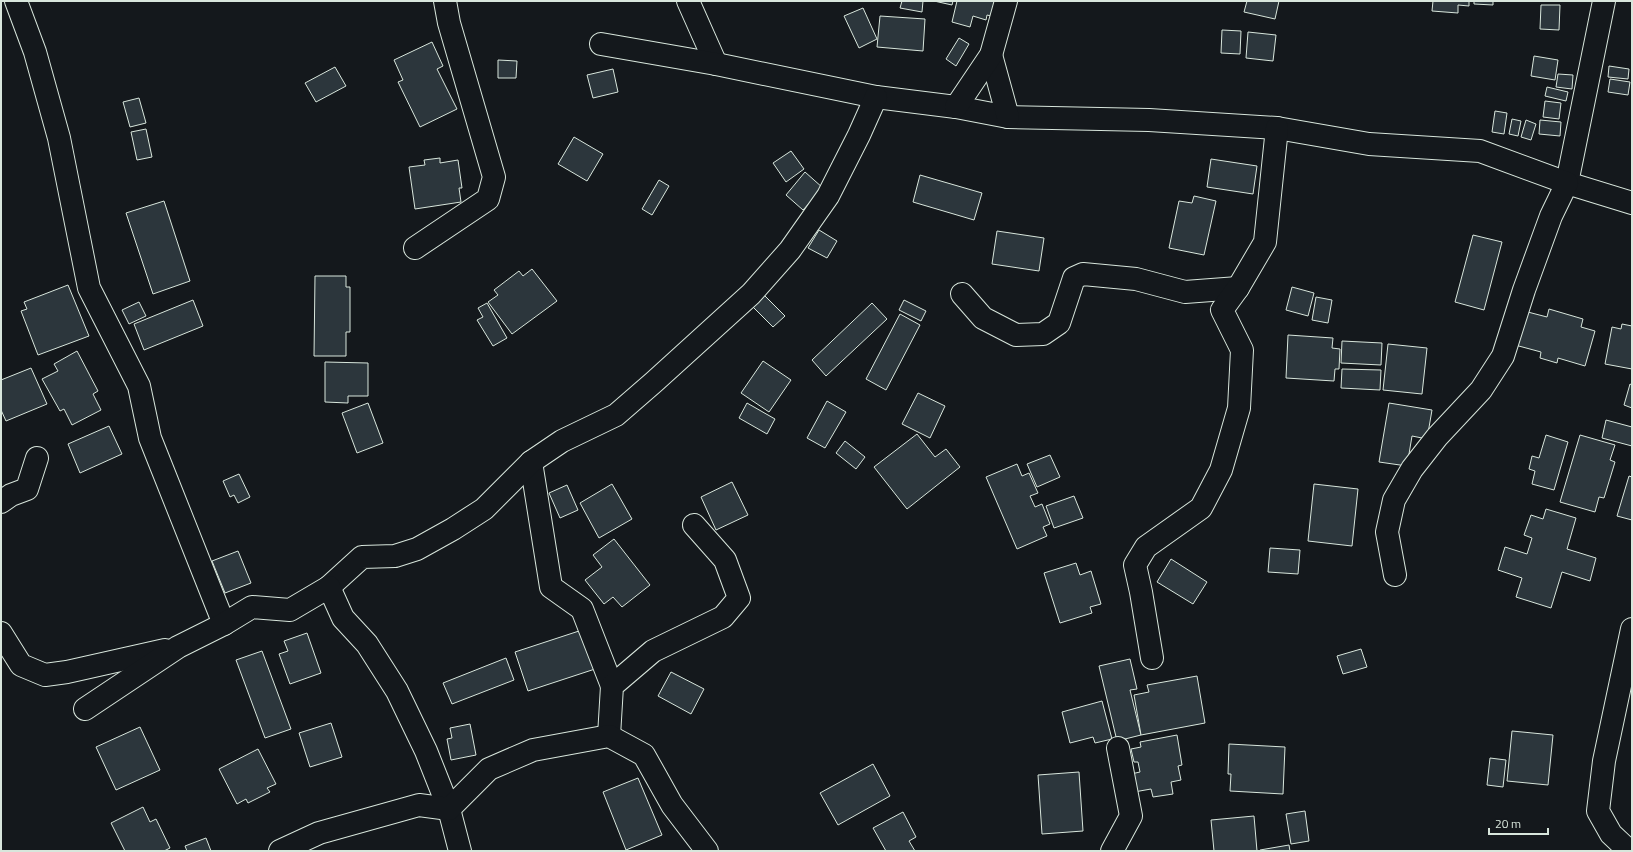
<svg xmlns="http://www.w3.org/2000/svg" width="1633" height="852" viewBox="0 0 1633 852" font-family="'Titillium Web',sans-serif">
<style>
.building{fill:#2c363c;stroke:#d8e6dc}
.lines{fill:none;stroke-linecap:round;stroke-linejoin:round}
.minor-casing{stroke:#d8e6dc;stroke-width:24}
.minor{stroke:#14181c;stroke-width:22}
</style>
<rect width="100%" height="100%" fill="#14181c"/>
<g class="building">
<polygon points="902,1 923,1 922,12 900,8"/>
<polygon points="934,1 953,1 952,5"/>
<polygon points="957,1 999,1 995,17 987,15 986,20 973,16 970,27 952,22"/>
<polygon points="1247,1 1279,1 1275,19 1244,12"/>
<polygon points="1433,1 1469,1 1469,6 1458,5 1458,13 1432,11"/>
<polygon points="1474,1 1493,1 1493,5 1474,4"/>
<polygon points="1541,5 1560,5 1559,30 1540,29"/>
<polygon points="863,8 877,39 859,48 844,16"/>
<polygon points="880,16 925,19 923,51 877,47"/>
<polygon points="1222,30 1241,31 1240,54 1221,53"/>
<polygon points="1248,32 1276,35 1273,61 1246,58"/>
<polygon points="959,38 969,44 956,66 946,59"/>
<polygon points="432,42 443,66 437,69 457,109 420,127 398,82 403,80 394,60"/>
<polygon points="1534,56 1558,60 1555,80 1531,76"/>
<polygon points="498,60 517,61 516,78 498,78"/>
<polygon points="1609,66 1629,69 1628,79 1608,77"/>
<polygon points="335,67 346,86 316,102 305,83"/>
<polygon points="613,69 618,92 593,98 587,75"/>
<polygon points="1558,74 1573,75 1572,89 1556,87"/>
<polygon points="1610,79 1630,82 1628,95 1608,92"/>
<polygon points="1547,87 1568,92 1566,101 1545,96"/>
<polygon points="139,98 146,123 130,127 123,102"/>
<polygon points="1545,101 1561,103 1559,119 1543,117"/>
<polygon points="1495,111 1507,113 1504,134 1492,132"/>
<polygon points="1512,119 1521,121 1518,136 1509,134"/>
<polygon points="1526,120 1536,124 1531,140 1521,137"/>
<polygon points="1540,120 1561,122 1560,136 1539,134"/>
<polygon points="146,129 152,157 137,160 131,132"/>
<polygon points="574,137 603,154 587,181 558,164"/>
<polygon points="791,151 804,169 786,182 773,163"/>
<polygon points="440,158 440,163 458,160 462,188 459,188 461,202 415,209 409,167 425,165 424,160"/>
<polygon points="1211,159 1257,166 1253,194 1207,187"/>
<polygon points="805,172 823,188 803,210 786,195"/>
<polygon points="920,175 982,193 974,220 913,202"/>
<polygon points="659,180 669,186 652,215 642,209"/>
<polygon points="1194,196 1216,201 1204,255 1169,248 1179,201 1192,203"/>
<polygon points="164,201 190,281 153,294 126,213"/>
<polygon points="819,230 837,241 827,258 808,248"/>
<polygon points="997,231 1044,238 1039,271 992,264"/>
<polygon points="1473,235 1502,242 1484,310 1455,302"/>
<polygon points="532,269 557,301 512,334 488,302 498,295 494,290 519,271 523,276"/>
<polygon points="315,276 346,276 346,287 350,287 350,332 346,332 346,356 314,356"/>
<polygon points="68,285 89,336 38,355 21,311 27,309 24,302"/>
<polygon points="1292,287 1314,293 1308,316 1286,310"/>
<polygon points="764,295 785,316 773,327 752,306"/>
<polygon points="1316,297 1332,300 1328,323 1312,320"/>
<polygon points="193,300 203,326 144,350 134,324"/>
<polygon points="904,300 926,311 921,321 899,310"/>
<polygon points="139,302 146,316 129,324 122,310"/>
<polygon points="487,303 507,338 493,346 477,320 483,317 478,308"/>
<polygon points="872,303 887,319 826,376 812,360"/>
<polygon points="1549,309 1583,319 1581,327 1595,331 1585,366 1558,358 1557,363 1540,358 1541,352 1515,345 1524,311 1547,317"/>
<polygon points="900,314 920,325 886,390 866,379"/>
<polygon points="1622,324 1632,326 1632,369 1605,364 1612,327 1621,329"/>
<polygon points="1288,335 1333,338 1332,348 1340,349 1339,369 1335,369 1334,381 1286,378"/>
<polygon points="1342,341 1382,343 1381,365 1341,363"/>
<polygon points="1388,344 1427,348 1422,394 1383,390"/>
<polygon points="77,351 98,391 93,394 101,410 72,425 64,409 60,411 42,379 58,371 54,364"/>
<polygon points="763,361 791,380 769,412 741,393"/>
<polygon points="325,362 368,363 368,396 348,396 348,403 325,402"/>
<polygon points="31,368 47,404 6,421 1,410 1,380"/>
<polygon points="1342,369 1381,370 1380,390 1341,388"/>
<polygon points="1630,384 1632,385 1632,408 1624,405"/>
<polygon points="918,393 945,406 930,438 902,424"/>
<polygon points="827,401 846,412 825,448 807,438"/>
<polygon points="368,403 383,443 357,453 342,413"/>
<polygon points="747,403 775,419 767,434 739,418"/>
<polygon points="1389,403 1432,410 1427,439 1412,436 1407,466 1379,462"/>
<polygon points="1606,420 1632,427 1632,446 1602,438"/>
<polygon points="109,426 122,454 80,473 68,444"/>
<polygon points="917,434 935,457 946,449 960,467 907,509 874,467"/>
<polygon points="1546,435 1568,442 1554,490 1532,484 1535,471 1529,469 1532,456 1539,458"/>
<polygon points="1580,435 1615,445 1610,460 1615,462 1604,498 1599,497 1595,512 1560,502"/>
<polygon points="845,441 865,457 856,469 836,453"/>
<polygon points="1050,455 1060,477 1037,487 1027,464"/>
<polygon points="1017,464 1022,476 1029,473 1038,493 1030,496 1035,507 1042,504 1050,524 1043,527 1047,536 1017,549 986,477"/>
<polygon points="239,474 250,497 238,503 234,495 230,497 223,481"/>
<polygon points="1629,476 1632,477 1632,520 1617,516"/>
<polygon points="732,482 748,515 716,530 701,497"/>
<polygon points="612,484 632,519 599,538 580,503"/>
<polygon points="1314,484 1358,489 1352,546 1308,541"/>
<polygon points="567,485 578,510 560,518 549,493"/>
<polygon points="1074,496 1083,518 1054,528 1046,506"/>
<polygon points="1546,509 1576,518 1567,549 1596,558 1590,581 1562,572 1551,608 1516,597 1522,578 1498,570 1505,547 1527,554 1532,538 1524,535 1531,515 1543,519"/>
<polygon points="614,539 650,585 622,607 613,597 604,604 585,580 602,567 593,555"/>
<polygon points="1270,548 1300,550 1298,574 1268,572"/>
<polygon points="238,551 251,583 225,593 212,561"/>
<polygon points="1171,559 1207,582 1193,604 1157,582"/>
<polygon points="1076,563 1080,575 1091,571 1101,604 1090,607 1092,613 1060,623 1044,573"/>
<polygon points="582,630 595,669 528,691 515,652"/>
<polygon points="307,633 321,673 290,684 279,654 288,651 284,641"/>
<polygon points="1361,649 1367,667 1343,674 1337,656"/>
<polygon points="262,651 291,729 265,738 236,660"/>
<polygon points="506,658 514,680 452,704 443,683"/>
<polygon points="1130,659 1137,689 1130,690 1141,735 1117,741 1099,666"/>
<polygon points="671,672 704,689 691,714 658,696"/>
<polygon points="1197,676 1205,723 1141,735 1134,695 1149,692 1147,685"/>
<polygon points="1102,701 1112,739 1095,743 1093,737 1070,743 1062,712"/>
<polygon points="331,723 342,757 310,767 299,733"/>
<polygon points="470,724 476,755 451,760 447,739 452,738 450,728"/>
<polygon points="140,727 160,770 116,790 96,747"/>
<polygon points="1512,731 1553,735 1548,785 1507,781"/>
<polygon points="1177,735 1182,765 1178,766 1181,780 1171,782 1173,794 1153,797 1151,789 1134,792 1131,774 1140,772 1138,762 1134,762 1131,749 1141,747 1140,742"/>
<polygon points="1229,744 1285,747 1283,794 1230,791 1231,774 1228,774"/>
<polygon points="258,749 276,784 267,788 270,792 248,803 246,799 237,804 219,769"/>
<polygon points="1490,758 1506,760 1503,787 1487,785"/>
<polygon points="873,764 890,796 838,825 820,793"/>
<polygon points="1079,772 1083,831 1042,834 1038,775"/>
<polygon points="638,778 662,835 626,850 603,792"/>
<polygon points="143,807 150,822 156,819 170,848 164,851 125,851 111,823"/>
<polygon points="1305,811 1309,841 1291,844 1286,814"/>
<polygon points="903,812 916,837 909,841 915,851 886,851 873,828"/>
<polygon points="1254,816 1257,851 1214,851 1211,820"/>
<polygon points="206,838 211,851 187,851 185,846"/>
<polygon points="1289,845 1290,851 1260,851 1260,850"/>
</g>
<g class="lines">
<defs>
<g id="minor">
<polyline points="16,1 35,52 59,138 89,288 139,386 150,438 224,624"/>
<polyline points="688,1 716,64"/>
<polyline points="1604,1 1567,183 1632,203"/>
<polyline points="601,44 716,64 876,97 956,107 1008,117 1149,120 1277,128 1369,144 1480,151 1567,183 1551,216 1524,290 1503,356 1481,390 1437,437 1412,469 1394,500 1387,532 1395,575"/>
<polyline points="991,55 1008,117"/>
<polyline points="956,107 991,55 1006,1"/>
<polyline points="415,248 488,199 494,177 449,23 445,1"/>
<polyline points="962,294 983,318 1016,335 1043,334 1059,323 1074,278 1083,274 1136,279 1185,292 1238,288"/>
<polyline points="531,462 551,587 582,609 612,686"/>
<polyline points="1,502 11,495 27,489 37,458"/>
<polyline points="329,587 362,557 395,556 417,549 453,529 484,509 531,462 562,441 616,415 654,382 751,294 790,250 828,196 859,135 876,97"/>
<polyline points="1,633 21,665 45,675 67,672 165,650"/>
<polyline points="1152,658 1141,592 1135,565 1146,547 1201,508 1221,470 1239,408 1242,350 1222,310 1238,288 1265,242 1277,128"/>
<polyline points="85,709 178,647 224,624 252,607 290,610 329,587 343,618 367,644 397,691 426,751 449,809 460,851"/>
<polyline points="609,736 612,686 653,651 723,617 739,598 725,560 694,525"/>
<polyline points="280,851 319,833 419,805 449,809 489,769 533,750 609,736 644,755 672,805 707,851"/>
<polyline points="1112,851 1131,816 1118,748"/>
<polyline points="1630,851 1628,850 1611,834 1598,811 1604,761 1632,629"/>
</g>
</defs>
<use href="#minor" class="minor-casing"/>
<use href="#minor" class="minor"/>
</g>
<rect width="1633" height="852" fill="none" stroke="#d8e6dc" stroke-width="4"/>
<path d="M1489 828v6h59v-6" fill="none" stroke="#d8e6dc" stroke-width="2"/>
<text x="1495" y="828" font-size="12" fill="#d8e6dc" stroke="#14181c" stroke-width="3" paint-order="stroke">20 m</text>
</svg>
